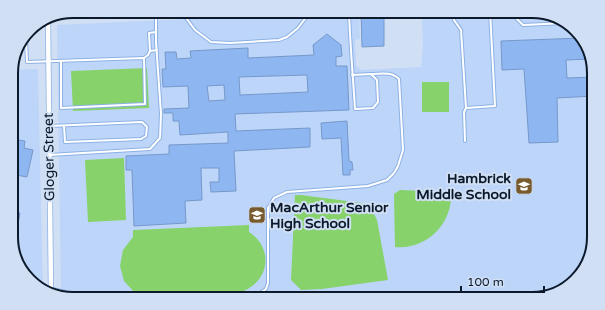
<svg xmlns="http://www.w3.org/2000/svg" width="605" height="310" viewBox="0 0 605 310" font-family="'Varela Round',sans-serif">
<style>
.built{fill:#bdd5f9}
.green{fill:#87d26a}
.building{fill:#8eb6f0;stroke:#7698ca;fill-rule:evenodd}
.lines{fill:none;stroke-linecap:round;stroke-linejoin:round}
.service-casing{stroke:#8db1e4;stroke-width:4}
.minor-casing{stroke:#8db1e4;stroke-width:6}
.service{stroke:#fff;stroke-width:2}
.minor{stroke:#fff;stroke-width:4.5}
.labels{text-anchor:middle;dominant-baseline:central;stroke-width:4;stroke-linejoin:round;paint-order:stroke}
.street-label{font-size:14px;fill:#0b192b;stroke:#d0dff4}
.poi-label{font-size:14px;font-weight:bold;fill:#0b192b;stroke:#d0dff4;text-anchor:end}
.rim{fill:none;stroke:#0b192b;stroke-width:2}
</style>
<rect width="100%" height="100%" fill="#d0dff4"/>
<g class="built">
<polygon points="359,11 360,39 355,40 356,65 361,70 421,67 423,47 422,11 532,11 559,17 581,35 593,65 594,237 588,264 566,289 536,299 73,299 61,296 57,25"/>
<polygon points="38,69 43,291 24,275 12,245 11,70"/>
</g>
<g class="green">
<polygon points="147,68 149,108 73,111 71,71"/>
<rect x="422" y="82" width="27" height="30"/>
<polygon points="124,158 126,220 88,222 85,160"/>
<path d="M400,190L451,192C453,224 426,250 395,247L394,194Z"/>
<polygon points="295,195 301,195 362,203 372,210 377,220 388,280 322,289 301,290 291,280"/>
<path d="M249,225V232C276,250 268,285 238,293L150,297L135,293L124,281L120,266L123,250L133,237V230Z"/>
</g>
<g class="building">
<polygon points="380,11 380,17 384,17 384,46 362,47 361,12"/>
<path d="M327,34L341,45L342,56L336,57V66H347L349,110L235,114L236,131L310,128V147L234,151L236,191L211,192L210,182H219V168H201L202,200L185,201L186,223L134,226L132,170H126V156L169,154V145L228,143V132L180,135L179,121H173V113H164V109L189,108L188,86L163,87L162,69H166L165,52H176L177,59L191,58L190,51L248,48V58L314,55L313,45ZM307,75L308,92L240,95L239,77ZM224,85L225,100L209,101L207,86Z"/>
<polygon points="582,38 591,59 566,60 567,78 594,77 594,96 557,98 558,142 529,143 524,69 502,70 501,41"/>
<polygon points="347,121 349,161 352,162 353,170 350,170 350,175 343,175 341,138 322,139 321,123"/>
<polygon points="11,139 25,141 24,148 33,150 27,177 11,174"/>
<polygon points="11,211 20,213 16,235 12,235"/>
</g>
<g class="lines">
<defs>
<g id="service">
<polyline points="181,11 195,30 211,42 230,43 279,40 287,37 298,28 311,11"/>
<path d="M349,11C350,44 353,76 355,109L373,108L378,102L377,80L371,74L352,75"/>
<polyline points="451,11 454,20 461,30 466,108 464,112 465,141"/>
<polyline points="509,11 523,25 566,23"/>
<polyline points="26,39 27,62 144,58 145,104 61,108 61,61"/>
<polyline points="150,51 149,33 156,32"/>
<polyline points="144,58 148,55 150,51 157,50"/>
<polyline points="466,108 495,106 490,11"/>
<polyline points="50,126 142,122 147,127 146,136 141,139 65,142 64,126"/>
<polyline points="49,155 150,149 160,138 161,114 156,42 156,11"/>
<polyline points="52,289 62,291 85,299"/>
<path d="M251,299L266,289L268,283V208L274,198L287,192L368,186L387,180L394,173L398,166L403,150L399,79C391,71 381,74 371,74"/>
</g>
<polyline id="minor" points="48,20 51,294"/>
</defs>
<use href="#service" class="service-casing"/>
<use href="#minor" class="minor-casing"/>
<use href="#service" class="service"/>
<use href="#minor" class="minor"/>
</g>
<defs>
<symbol id="school-square" viewBox="-11 -11 22 22"><rect x="-9" y="-9" width="18" height="18" rx="4" fill="#775b2e" stroke="#d0dff4"/><path d="M0-5L7-2L0 1L-7-2ZM-4 1L0 2.5L4 1V4Q0 6-4 4Z" fill="#fff"/></symbol>
</defs>
<g fill-rule="evenodd">
<use href="#school-square" x="514" y="176" width="20" height="20"/>
<use href="#school-square" x="247" y="205" width="20" height="20"/>
</g>
<g class="labels">
<g class="street-label">
<text transform="translate(49 157) rotate(-91)">Gloger Street</text>
</g>
<g class="poi-label">
<text x="511" y="178">Hambrick<tspan x="511" dy="16">Middle School</tspan></text>
<text x="270" y="207" text-anchor="start">MacArthur Senior<tspan x="270" dy="16">High School</tspan></text>
</g>
</g>
<path d="M0 0H605V310H0ZM73 18H532A55 55 0 0 1 587 73V237A55 55 0 0 1 532 292H73A55 55 0 0 1 18 237V73A55 55 0 0 1 73 18Z" fill="#d0dff4" fill-rule="evenodd"/>
<path class="rim" d="M73 18H532A55 55 0 0 1 587 73V237A55 55 0 0 1 532 292H73A55 55 0 0 1 18 237V73A55 55 0 0 1 73 18Z"/>
<path d="M461 286v6h83v-6" fill="none" stroke="#0b192b" stroke-width="2"/>
<text x="467" y="286" font-size="12" fill="#0b192b" stroke="#d0dff4" stroke-width="3" paint-order="stroke">100 m</text>
</svg>
